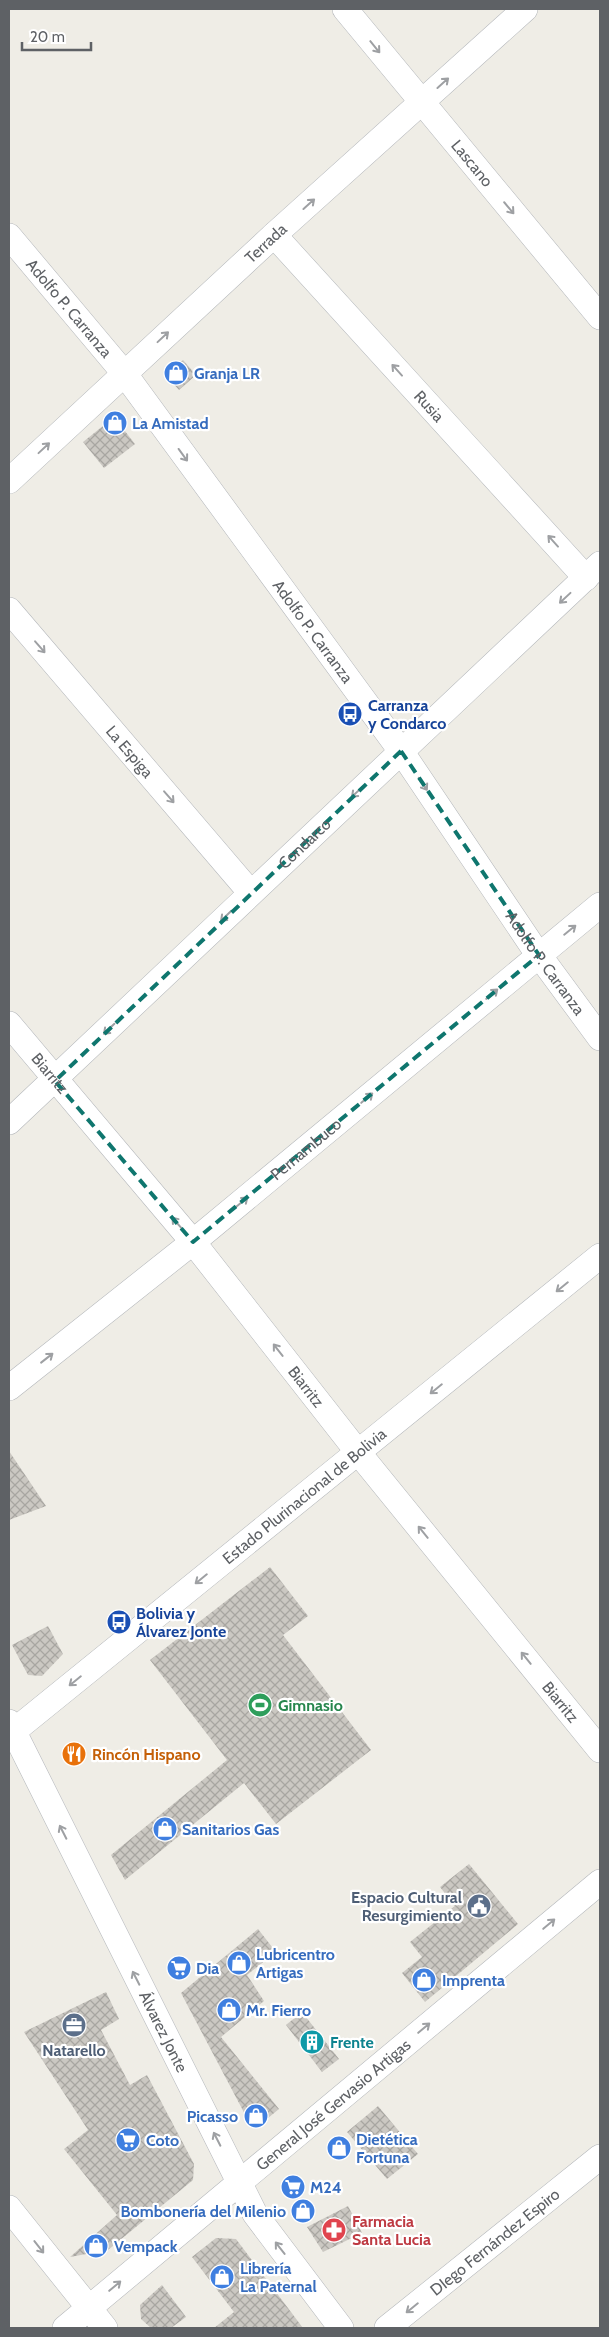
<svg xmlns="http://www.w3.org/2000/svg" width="609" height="2337" viewBox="0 0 609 2337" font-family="Cabin,sans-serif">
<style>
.building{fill:url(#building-cross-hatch)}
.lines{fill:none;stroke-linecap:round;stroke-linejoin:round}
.minor-casing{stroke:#b3b6ba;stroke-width:26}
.minor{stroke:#fff;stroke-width:25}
.oneway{stroke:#9ea0a3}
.marked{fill:none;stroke:#0f766e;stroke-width:4;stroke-dasharray:10 6;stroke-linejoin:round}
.labels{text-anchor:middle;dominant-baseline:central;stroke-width:4.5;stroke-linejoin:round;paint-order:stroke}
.street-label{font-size:16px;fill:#5e6165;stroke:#fff}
.shop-label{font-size:16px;font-weight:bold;fill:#366cbe;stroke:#fff;text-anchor:start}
.transit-label{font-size:16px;font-weight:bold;fill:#164399;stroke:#fff;text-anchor:start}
.leisure-label{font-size:16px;font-weight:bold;fill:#27864d;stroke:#fff;text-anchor:start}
.food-label{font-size:16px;font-weight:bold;fill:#c56008;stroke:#fff;text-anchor:start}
.service-label{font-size:16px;font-weight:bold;fill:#4e5e75;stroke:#fff;text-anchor:end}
.culture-label{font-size:16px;font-weight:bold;fill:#0d838f;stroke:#fff;text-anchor:start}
.health-label{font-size:16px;font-weight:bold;fill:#be3a42;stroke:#fff;text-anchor:start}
</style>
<defs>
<pattern id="building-cross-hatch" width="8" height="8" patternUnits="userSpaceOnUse" patternTransform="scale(1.25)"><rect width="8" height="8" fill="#cbc8c2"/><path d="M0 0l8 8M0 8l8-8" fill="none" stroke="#a8a6a1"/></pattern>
</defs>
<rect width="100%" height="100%" fill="#efede6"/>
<g class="building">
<polygon points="183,360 196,375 179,390 170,380 170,371"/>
<polygon points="114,417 135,444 104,468 83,442"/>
<polygon points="9,1451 46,1506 9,1520"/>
<polygon points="270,1567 308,1616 283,1635 371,1750 276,1824 244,1783 125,1880 111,1855 227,1760 150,1660"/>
<polygon points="48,1626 63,1654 42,1676 28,1675 12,1645"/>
<polygon points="469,1864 518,1924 425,2002 402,1973 422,1957 410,1942 455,1906 440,1887"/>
<polygon points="258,1929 276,1952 247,1975 264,2001 221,2037 279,2109 262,2123 249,2122 181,1993"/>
<polygon points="106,1992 119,2019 101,2030 130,2085 147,2075 194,2164 193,2180 108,2250 70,2257 117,2215 64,2149 88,2130 24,2032"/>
<polygon points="302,2012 339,2059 322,2072 286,2025"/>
<polygon points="378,2106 418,2154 387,2179 347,2132"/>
<polygon points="348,2206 362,2233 323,2252 307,2227"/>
<polygon points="216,2238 236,2239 303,2328 214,2328 234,2312 192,2257"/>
<polygon points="162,2285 186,2317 171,2328 151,2328 141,2319 140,2305"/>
</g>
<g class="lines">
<defs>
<g id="minor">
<path id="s1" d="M345,9L600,317"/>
<path id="s2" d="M274,235L586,578"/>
<path id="s3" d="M9,236L124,373L401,751L533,947L600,1038"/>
<path id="s4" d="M9,481L274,235L525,9"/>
<path id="s5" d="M9,610L250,892"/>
<path id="s6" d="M9,1024L193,1242L357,1451L600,1750"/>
<path id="s7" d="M9,1122L600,564"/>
<path id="s8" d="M9,1388L193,1242L600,905"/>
<path id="s9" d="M9,1722L255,2214L341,2328"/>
<path id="s10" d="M9,1735L600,1256"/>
<polyline points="9,2208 105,2328"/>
<path id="s11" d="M65,2328L600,1882"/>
<path id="s12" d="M387,2328L600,2157"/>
</g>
</defs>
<use href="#minor" class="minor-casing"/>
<use href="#minor" class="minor"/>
</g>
<defs><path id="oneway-shaft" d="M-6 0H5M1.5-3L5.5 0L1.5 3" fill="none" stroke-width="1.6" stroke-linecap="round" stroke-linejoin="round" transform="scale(1.25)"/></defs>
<g class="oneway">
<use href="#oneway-shaft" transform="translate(375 47) rotate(51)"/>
<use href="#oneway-shaft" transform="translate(443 83) rotate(-42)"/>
<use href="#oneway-shaft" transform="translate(309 204) rotate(-42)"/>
<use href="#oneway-shaft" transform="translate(509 208) rotate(50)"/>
<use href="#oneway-shaft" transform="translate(163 337) rotate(-43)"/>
<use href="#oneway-shaft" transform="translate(397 370) rotate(-132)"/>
<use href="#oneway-shaft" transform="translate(44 448) rotate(-43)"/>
<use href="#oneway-shaft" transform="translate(183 455) rotate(54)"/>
<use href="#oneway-shaft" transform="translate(553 541) rotate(-132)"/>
<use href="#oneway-shaft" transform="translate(565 598) rotate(137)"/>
<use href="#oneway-shaft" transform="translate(40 647) rotate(49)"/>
<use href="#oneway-shaft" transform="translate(423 784) rotate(56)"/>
<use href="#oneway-shaft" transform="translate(357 792) rotate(137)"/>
<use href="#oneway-shaft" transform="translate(169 797) rotate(49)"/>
<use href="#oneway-shaft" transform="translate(226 916) rotate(136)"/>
<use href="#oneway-shaft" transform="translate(570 930) rotate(-39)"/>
<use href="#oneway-shaft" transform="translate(492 994) rotate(-40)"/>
<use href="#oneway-shaft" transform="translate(109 1029) rotate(136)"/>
<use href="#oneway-shaft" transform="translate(367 1098) rotate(-40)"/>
<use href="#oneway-shaft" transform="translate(242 1202) rotate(-40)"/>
<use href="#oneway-shaft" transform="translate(177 1223) rotate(-131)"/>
<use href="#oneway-shaft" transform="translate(562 1287) rotate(141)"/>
<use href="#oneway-shaft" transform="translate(278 1350) rotate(-128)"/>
<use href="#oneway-shaft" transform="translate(47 1358) rotate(-38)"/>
<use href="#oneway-shaft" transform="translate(436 1389) rotate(141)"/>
<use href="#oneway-shaft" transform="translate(423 1532) rotate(-129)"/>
<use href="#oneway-shaft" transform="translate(201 1579) rotate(141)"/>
<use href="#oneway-shaft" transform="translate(526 1658) rotate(-129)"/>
<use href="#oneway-shaft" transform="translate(75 1681) rotate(141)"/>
<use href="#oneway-shaft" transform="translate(63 1832) rotate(-117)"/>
<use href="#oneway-shaft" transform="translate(549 1924) rotate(-40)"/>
<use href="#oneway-shaft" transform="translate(136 1978) rotate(-117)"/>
<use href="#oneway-shaft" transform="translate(424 2028) rotate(-40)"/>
<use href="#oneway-shaft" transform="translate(217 2139) rotate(-117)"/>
<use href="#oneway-shaft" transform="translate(39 2247) rotate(52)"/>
<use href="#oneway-shaft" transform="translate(280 2248) rotate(-128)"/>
<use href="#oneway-shaft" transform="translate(115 2286) rotate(-40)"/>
<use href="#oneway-shaft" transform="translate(412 2308) rotate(141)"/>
</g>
<path class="marked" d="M401,751L539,955L193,1242L55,1081Z"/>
<defs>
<symbol id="shop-disc" viewBox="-11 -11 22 22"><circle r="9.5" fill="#3f7fe0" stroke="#fff"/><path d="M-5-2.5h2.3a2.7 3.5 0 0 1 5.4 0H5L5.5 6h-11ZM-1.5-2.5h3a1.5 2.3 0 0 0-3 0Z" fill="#fff"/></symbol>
<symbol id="bus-disc" viewBox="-11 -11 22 22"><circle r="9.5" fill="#1a4fb4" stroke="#fff"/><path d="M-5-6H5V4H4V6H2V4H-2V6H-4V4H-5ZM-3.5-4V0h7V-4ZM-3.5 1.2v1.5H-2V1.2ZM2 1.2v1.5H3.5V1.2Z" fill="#fff"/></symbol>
<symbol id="stadium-disc" viewBox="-11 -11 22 22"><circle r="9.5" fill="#2e9e5b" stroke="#fff"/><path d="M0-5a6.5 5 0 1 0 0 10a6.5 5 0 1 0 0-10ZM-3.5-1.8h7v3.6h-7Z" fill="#fff"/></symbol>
<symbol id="restaurant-disc" viewBox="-11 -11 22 22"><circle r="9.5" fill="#e8710a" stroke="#fff"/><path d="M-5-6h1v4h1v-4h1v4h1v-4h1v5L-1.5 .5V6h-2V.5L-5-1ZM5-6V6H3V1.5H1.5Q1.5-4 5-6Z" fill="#fff"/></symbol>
<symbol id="civic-disc" viewBox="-11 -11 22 22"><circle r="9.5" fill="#5c6f8a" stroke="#fff"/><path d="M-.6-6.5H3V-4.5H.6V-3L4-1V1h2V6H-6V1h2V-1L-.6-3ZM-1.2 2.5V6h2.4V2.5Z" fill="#fff"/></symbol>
<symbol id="supermarket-disc" viewBox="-11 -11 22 22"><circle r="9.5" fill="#3f7fe0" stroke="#fff"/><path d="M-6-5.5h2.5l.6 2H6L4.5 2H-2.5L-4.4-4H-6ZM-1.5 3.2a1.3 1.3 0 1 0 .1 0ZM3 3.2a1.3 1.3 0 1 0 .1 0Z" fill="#fff"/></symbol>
<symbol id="office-disc" viewBox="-11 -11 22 22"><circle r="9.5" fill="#5c6f8a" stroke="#fff"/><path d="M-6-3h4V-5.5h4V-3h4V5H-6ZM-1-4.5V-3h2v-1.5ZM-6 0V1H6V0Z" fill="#fff"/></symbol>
<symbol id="building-disc" viewBox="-11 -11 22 22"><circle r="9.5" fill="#0f9aa8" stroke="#fff"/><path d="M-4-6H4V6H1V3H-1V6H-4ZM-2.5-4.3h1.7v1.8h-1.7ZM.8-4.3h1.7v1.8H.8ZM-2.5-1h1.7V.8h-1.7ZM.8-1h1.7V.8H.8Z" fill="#fff"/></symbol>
<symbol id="pharmacy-disc" viewBox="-11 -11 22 22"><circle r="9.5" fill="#e0444e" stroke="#fff"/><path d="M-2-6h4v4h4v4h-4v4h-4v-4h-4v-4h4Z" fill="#fff"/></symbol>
</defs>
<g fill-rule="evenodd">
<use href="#shop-disc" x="162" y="359" width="28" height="28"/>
<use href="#shop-disc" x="101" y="409" width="28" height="28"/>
<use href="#bus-disc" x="336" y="700" width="28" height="28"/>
<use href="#bus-disc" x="105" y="1608" width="28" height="28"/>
<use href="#stadium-disc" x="246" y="1691" width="28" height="28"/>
<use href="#restaurant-disc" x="60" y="1740" width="28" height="28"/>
<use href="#shop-disc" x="151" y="1815" width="28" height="28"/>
<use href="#civic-disc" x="465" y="1892" width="28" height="28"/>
<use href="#shop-disc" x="225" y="1949" width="28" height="28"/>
<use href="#supermarket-disc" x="165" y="1954" width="28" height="28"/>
<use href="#shop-disc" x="410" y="1966" width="28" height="28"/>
<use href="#shop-disc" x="215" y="1996" width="28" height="28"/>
<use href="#office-disc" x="60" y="2011" width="28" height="28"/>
<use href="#building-disc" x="298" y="2028" width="28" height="28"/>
<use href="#shop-disc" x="242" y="2102" width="28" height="28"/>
<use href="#supermarket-disc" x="114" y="2126" width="28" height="28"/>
<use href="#shop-disc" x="325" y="2134" width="28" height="28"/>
<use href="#supermarket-disc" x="279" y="2173" width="28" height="28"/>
<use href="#shop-disc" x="289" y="2197" width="28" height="28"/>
<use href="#pharmacy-disc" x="320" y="2216" width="28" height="28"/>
<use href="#shop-disc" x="82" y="2232" width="28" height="28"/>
<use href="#shop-disc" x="208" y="2263" width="28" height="28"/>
</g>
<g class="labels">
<g class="street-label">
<text stroke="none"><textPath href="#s1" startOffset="200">Lascano</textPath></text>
<text stroke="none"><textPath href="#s4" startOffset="350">Terrada</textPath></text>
<text stroke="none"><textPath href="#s3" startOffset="94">Adolfo P. Carranza</textPath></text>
<text stroke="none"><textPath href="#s2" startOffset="231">Rusia</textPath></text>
<text stroke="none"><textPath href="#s3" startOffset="499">Adolfo P. Carranza</textPath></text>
<text stroke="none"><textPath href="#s5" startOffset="186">La Espiga</textPath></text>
<text stroke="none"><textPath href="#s7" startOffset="406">Condarco</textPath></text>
<text stroke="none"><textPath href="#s3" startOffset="904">Adolfo P. Carranza</textPath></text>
<text stroke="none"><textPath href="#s6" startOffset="64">Biarritz</textPath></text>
<text stroke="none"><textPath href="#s8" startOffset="381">Pernambuco</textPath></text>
<text stroke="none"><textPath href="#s6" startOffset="469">Biarritz</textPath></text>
<text stroke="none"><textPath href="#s10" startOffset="380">Estado Plurinacional de Bolivia</textPath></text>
<text stroke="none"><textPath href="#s6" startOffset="874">Biarritz</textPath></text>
<text stroke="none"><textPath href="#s9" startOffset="346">Álvarez Jonte</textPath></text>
<text stroke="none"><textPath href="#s11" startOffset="349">General José Gervasio Artigas</textPath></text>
<text stroke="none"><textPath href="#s12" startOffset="138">DIego Fernández Espiro</textPath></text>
</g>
<g class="shop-label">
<text x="194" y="373">Granja LR</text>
<text x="132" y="423">La Amistad</text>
<text x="182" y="1829">Sanitarios Gas</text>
<text x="256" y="1954">Lubricentro<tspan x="256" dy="18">Artigas</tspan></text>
<text x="196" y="1968">Dia</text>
<text x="442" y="1980">Imprenta</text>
<text x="246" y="2010">Mr. Fierro</text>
<text x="238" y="2116" text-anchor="end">Picasso</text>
<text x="356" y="2139">Dietética<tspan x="356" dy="18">Fortuna</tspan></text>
<text x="146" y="2140">Coto</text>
<text x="310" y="2187">M24</text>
<text x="286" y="2211" text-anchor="end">Bombonería del Milenio</text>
<text x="114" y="2246">Vempack</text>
<text x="240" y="2268">Librería<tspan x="240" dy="18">La Paternal</tspan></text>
</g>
<g class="transit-label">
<text x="368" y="705">Carranza<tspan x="368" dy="18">y Condarco</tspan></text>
<text x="136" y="1613">Bolivia y<tspan x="136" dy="18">Álvarez Jonte</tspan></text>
</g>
<g class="leisure-label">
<text x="278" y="1705">Gimnasio</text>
</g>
<g class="food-label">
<text x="92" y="1754">Rincón Hispano</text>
</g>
<g class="service-label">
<text x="462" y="1897">Espacio Cultural<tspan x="462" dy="18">Resurgimiento</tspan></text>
<text x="74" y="2050" text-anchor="middle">Natarello</text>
</g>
<g class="culture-label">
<text x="330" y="2042">Frente</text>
</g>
<g class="health-label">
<text x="352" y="2221">Farmacia<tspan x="352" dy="18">Santa Lucia</tspan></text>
</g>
</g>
<rect width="609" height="2337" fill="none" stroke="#5e6165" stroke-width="20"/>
<path d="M22 42v8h69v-8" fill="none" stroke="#5e6165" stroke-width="2.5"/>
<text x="30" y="42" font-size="15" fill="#5e6165" stroke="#ffffff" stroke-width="4" paint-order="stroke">20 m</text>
</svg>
